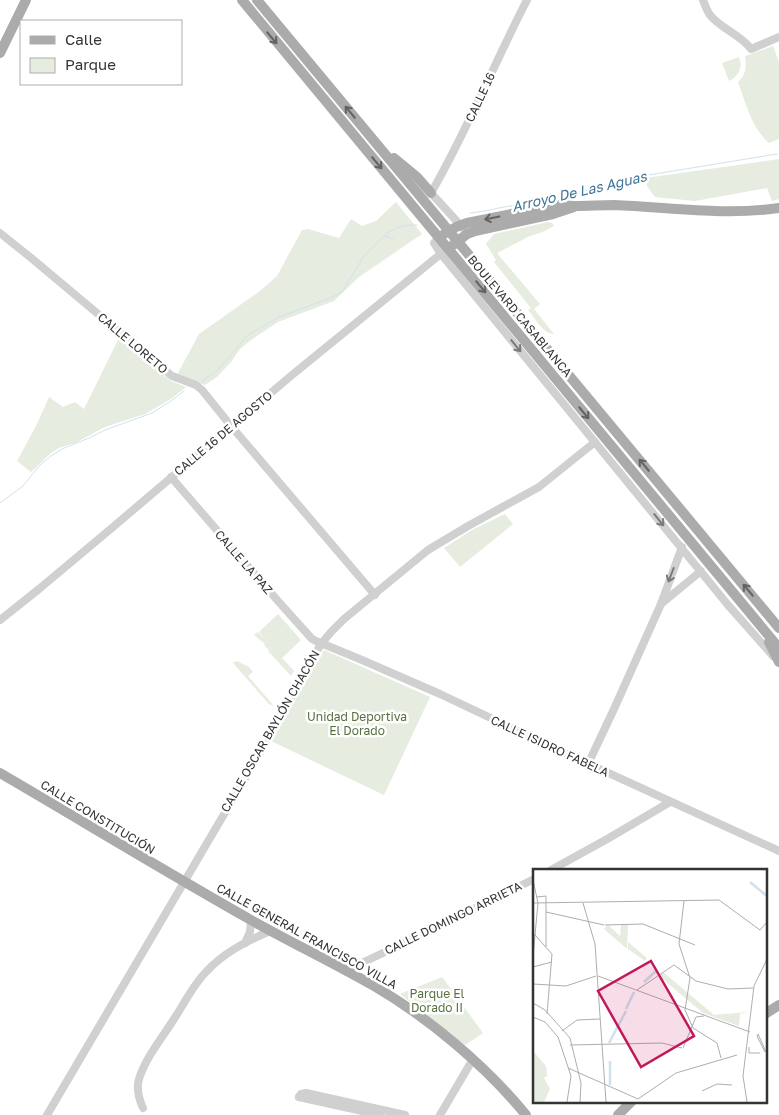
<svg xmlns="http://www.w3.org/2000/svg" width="779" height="1115" viewBox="0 0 779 1115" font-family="'Golos Text',sans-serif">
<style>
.green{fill:#e6ecdf}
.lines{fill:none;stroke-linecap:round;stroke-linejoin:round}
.stream{stroke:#cfe2ee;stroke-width:1}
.minor{stroke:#d0d0d0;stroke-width:8}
.major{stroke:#ababab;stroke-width:10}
.oneway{stroke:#636363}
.oneway2{stroke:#7a7a7a}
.labels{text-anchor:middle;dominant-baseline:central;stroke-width:5;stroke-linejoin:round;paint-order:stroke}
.street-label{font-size:12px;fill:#333;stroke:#fff}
.park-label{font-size:12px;fill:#56703f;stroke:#fff}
.water-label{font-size:14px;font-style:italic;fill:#3f7597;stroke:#fff}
.inset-river{fill:none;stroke:#cfe2ee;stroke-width:2.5}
.inset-road{fill:none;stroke:#adadad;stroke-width:1}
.view{fill:#c2185b;fill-opacity:0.15;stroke:#c2185b;stroke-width:2.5}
.inset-edge{fill:none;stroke:#333;stroke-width:2.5}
</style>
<rect width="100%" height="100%" fill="#fff"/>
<g class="green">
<path d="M773,46L779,62V139L769,143C751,127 746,104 738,82C746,75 747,66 745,56Z"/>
<path d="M739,57C743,67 739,76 729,81L722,63Z"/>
<polygon points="779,159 779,199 772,201 767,188 695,201 655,197 647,186 646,178"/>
<polygon points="396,202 422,234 359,277 334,301 278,322 251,340 240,349 231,362 217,377 205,385 179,376 178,374 179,371 199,334 260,291 277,276 302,230 308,229 339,238 351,219 362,226 376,221"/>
<path d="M548,222L552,223L554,226L543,232L530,236L497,253L540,304L534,309L554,334C543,334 535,318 528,310L531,308L494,262L496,260L486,244L494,234Z"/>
<polygon points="119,338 171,381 186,387 171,399 145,414 105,427 75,443 59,448 51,453 31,472 17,461 36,426 49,397 63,407 75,402 84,409"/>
<polygon points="505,514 513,524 460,567 444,548 472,530"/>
<polygon points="278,614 301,640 282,658 294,671 291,676 268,651 269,650 264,645 265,644 254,635 258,632 270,645 259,632"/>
<polygon points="324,650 430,697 384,795 271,741"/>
<polygon points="234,661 235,662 237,661 249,667 253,672 248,676 274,706 269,704 233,663"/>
<polygon points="442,977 483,1033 465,1045 400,994"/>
</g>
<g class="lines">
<g class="stream">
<path d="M470,213C484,212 496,208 510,206C518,204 525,205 534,202L602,187L618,180L777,154"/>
<path d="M385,235C395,227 404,225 417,225"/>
<polyline points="201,382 219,369 248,335 277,318 330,298 342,292 364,256 384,236 393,239"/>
<polyline points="0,503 23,486 40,465 51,456 62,449 89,438 105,430 152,413 171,401 184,391"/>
</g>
<g class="minor">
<path d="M703,0C705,5 707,11 710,15C721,29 740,34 751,49L779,37"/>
<path d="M463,228L431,193C467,131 494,64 527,0"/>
<polyline points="0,233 30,257 172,376 196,385 202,390 231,426 375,595"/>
<polyline points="439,237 434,243 441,254 728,605 773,656"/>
<polyline points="171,477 278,601 312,639 316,641 362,660 440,694 556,749 779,851"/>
<polyline points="661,604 701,571"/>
<polyline points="0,620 39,589 113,527 292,375 448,248"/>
<polyline points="588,764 614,709 661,604 682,547"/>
<polyline points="551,870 609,838 670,802"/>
<polyline points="245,943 250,932 251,920"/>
<polyline points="345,971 450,921 534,879"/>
<polyline points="299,1097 301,1094 306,1093 405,1115"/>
<polyline points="299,1097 380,1115"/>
<path d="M143,1108C139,1099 136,1089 139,1079C146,1057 162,1038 174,1019C184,1004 193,985 206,972C223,953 247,941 270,931"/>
<polyline points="47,1115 243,782 321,644 331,632 344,619 428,550 468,526 539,487 595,442"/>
<polyline points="440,1115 473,1059"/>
</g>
<g class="major">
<polyline points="242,0 779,648"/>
<polyline points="257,0 779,628"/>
<polyline points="0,53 26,0"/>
<polyline points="394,158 417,177 431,193"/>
<path d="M444,234L456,227L467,223L556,205C563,205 569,206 576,206C588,206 601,205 614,205C670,207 723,216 779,208"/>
<polyline points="453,245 467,234 475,231 553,214 574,207"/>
<polyline points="769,642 779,662"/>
<path d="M0,773C84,822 166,872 251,920C292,943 334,963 374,986C429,1018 486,1066 526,1115"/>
<polyline points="765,1014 779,1005"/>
<polyline points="618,1115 632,1101"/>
</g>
</g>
<defs><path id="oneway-shaft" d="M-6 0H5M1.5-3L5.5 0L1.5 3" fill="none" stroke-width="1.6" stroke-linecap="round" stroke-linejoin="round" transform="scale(1.25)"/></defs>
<g class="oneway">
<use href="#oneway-shaft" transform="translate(272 38) rotate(50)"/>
<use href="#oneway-shaft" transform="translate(350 112) rotate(-130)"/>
<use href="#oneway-shaft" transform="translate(377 163) rotate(50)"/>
<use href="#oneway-shaft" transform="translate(492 218) rotate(169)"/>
<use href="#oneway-shaft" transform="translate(481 287) rotate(50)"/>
<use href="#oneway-shaft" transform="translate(584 413) rotate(50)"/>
<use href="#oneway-shaft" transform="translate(644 465) rotate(-130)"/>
<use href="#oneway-shaft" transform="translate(748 590) rotate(-130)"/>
</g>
<g class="oneway2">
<use href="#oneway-shaft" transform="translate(516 346) rotate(51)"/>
<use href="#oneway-shaft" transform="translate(659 520) rotate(51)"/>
<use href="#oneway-shaft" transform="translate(671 575) rotate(111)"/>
</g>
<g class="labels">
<g class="street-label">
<text transform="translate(480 97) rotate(-65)">CALLE 16</text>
<text transform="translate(520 316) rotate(50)">BOULEVARD CASABLANCA</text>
<text transform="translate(133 343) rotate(40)">CALLE LORETO</text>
<text transform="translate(223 433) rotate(-40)">CALLE 16 DE AGOSTO</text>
<text transform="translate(244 562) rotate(49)">CALLE LA PAZ</text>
<text transform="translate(270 731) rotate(-60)">CALLE OSCAR BAYLÓN CHACÓN</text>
<text transform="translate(550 746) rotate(25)">CALLE ISIDRO FABELA</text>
<text transform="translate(98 817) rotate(31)">CALLE CONSTITUCIÓN</text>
<text transform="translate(453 918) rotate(-26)">CALLE DOMINGO ARRIETA</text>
<text transform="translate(307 936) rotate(29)">CALLE GENERAL FRANCISCO VILLA</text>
</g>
<g class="park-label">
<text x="357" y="716">Unidad Deportiva<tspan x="357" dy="14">El Dorado</tspan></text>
<text x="437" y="993">Parque El<tspan x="437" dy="14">Dorado II</tspan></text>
</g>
<g class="water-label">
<text transform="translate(579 191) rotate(-13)">Arroyo De Las Aguas</text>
</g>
</g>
<g transform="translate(533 869)">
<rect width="234" height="234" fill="#fff"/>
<path d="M75,56L87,67L88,56H95L94,80L71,60ZM95,73L114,89L112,92L95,80ZM130,103L181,146L216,143L207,145L206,157L170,144L126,107ZM0,182L13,197L14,207L11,209L17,220L11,233H0Z" fill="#e6ecdf"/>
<path class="inset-river" d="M217,13L234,27M111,113L123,102M93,140L101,123M76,174L93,142M77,192V216"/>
<path class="inset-road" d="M0,11L5,34L2,66L19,85L14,145M4,28L13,27V78M151,32L146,75L157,109L152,141L160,159L184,174L188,189M0,34L186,31L227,61L234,53M50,34L62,75L73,233M13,43L71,56M72,56L110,55L162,76M0,89L2,65M0,98L19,93M65,107L217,163M0,115L33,117L63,107M104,121L141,96L163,112L195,120L220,119M0,134L12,141L37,169L48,214L47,233M0,148L12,153L25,168L38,207L34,233M29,162L44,151L67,150M37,176L129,174L149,179M216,178V184H227M150,179L163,148L171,147M232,183L224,167L225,165L233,183M35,199L105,230L143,204L204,186M169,222L184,215L199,216M214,233L210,207L221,117L234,90"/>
<path class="view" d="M118,92L161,167L108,198L65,122Z"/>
<rect width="234" height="234" class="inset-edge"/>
</g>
<rect x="20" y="20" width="162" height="65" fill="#ffffff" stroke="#adadad"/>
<rect x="30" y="36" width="25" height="8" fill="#ababab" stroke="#adadad"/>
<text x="65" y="45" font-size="15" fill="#333333">Calle</text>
<rect x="30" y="58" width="25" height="15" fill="#e6ecdf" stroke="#adadad"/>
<text x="65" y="70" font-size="15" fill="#333333">Parque</text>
</svg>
